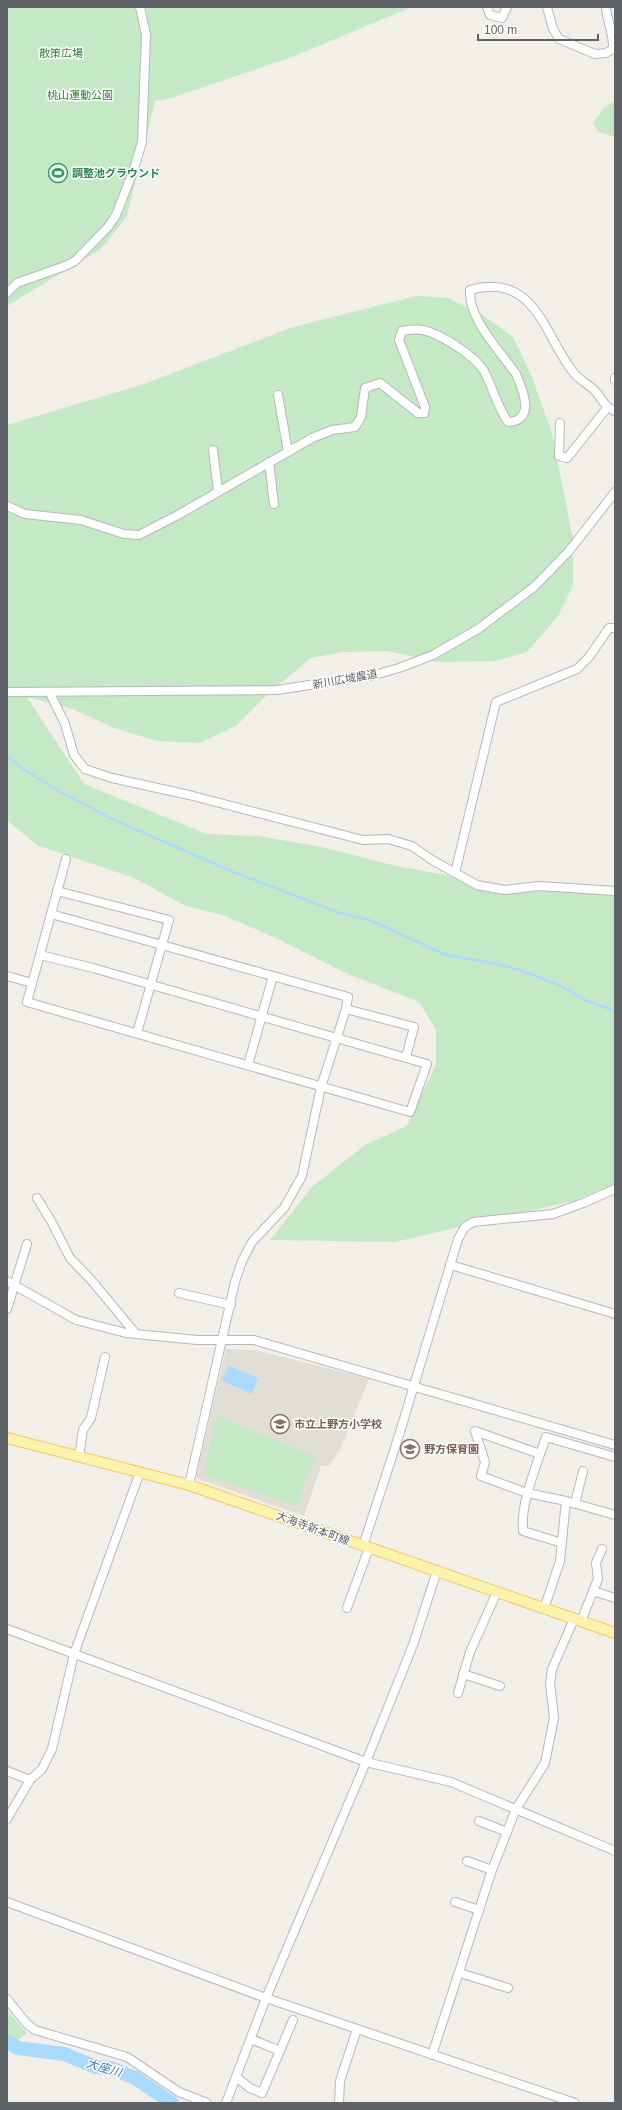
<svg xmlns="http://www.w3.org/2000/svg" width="622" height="2110" viewBox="0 0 622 2110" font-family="Arial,'Noto Sans JP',sans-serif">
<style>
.education{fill:#e1ded6}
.green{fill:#c5e8c5}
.water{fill:#aadaff}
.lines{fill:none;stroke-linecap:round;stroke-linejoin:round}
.stream{stroke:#aadaff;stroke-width:2.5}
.river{stroke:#aadaff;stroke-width:14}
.minor-casing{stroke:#b5b8bc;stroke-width:10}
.major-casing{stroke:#f2c960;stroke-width:12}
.minor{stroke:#fff;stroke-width:8}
.major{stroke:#fff2af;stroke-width:10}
.labels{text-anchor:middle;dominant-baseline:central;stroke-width:3;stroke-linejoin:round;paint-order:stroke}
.park-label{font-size:11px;fill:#348238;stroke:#fff}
.leisure-label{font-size:11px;font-weight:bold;fill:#27864d;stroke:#fff;text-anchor:start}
.street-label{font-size:11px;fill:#5f6368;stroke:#fff}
.education-label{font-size:11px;font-weight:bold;fill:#785e54;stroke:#fff;text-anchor:start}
.water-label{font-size:12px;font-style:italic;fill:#4174aa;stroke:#fff}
</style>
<rect width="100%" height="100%" fill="#f1efe8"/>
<polygon class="education" points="226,1349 256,1350 369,1379 342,1445 329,1466 321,1466 304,1516 196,1478"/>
<g class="green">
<polygon points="7,7 144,7 153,84 146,7 412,7 292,57 168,99 155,101 127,216 102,248 7,306"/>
<polygon points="615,101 615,137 599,132 593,123 604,108"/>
<polygon points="416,296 448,298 481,314 513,337 531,375 552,433 573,539 573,585 558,616 527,652 495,661 438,662 387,651 343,652 311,658 270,692 236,726 199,743 157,741 114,728 73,709 27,697 84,784 207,834 259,836 322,847 396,866 507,886 552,891 615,889 615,1184 573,1201 395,1242 270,1240 312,1187 365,1145 407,1126 436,1064 436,1030 419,1002 348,974 276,938 225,916 186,906 134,878 37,845 7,820 7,425 144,384 293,327"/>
<polygon points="217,1416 315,1457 296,1506 203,1474"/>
<polygon points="7,2010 27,2033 18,2040 7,2035"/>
</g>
<polygon class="water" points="228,1365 258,1378 252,1394 222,1381"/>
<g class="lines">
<polyline class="stream" points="7,756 22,768 55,789 112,819 231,871 340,913 370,920 446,955 498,964 520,970 559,985 585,1000 615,1011"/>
<polyline class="river" points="7,2042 18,2048 64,2054 96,2067 111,2068 135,2078 172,2103"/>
<defs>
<g id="minor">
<polyline points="487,7 490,15 502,18 507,7"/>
<path d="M547,7L553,29L559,39L595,54L606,53L613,49C614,34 607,22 606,7"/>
<polyline points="7,293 17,283 65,266 75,261 108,227 116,215 134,169 142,142 146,35 140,7"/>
<polyline points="615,378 615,380"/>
<polyline points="278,395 288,452"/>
<polyline points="560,423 559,456 567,458 607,408"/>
<polyline points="213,450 218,491"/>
<polyline points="269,462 274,504"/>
<path d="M7,506L25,514L81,520L124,534L139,535L178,515L312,438L332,430L355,427L361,417L365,388L380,383L418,413H424L425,407L399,340L402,331C408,330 417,329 423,330C441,334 475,356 484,371C493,388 497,406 508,422C536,421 523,390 516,374C500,351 468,319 470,290C535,272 543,333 573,372C579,380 590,385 596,392C603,400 604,407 615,411"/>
<polyline points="7,692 277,690 374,675 399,668 433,655 478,629 534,587 569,551 615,492"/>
<polyline points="50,693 65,724 74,755 85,769 112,778 189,795 363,840 388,839 412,846 432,860 477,885 505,890 539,886 615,891"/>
<polyline points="455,873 496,702 577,669 589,657 609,628 615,628"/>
<polyline points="57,891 169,920 137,1033"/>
<polyline points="51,914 348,997 346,1009 321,1087 302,1176 284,1208 252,1242 242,1261 235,1282 189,1485"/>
<polyline points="40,955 93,968 427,1064 410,1112 27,1002 66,859"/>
<polyline points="7,976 32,983"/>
<polyline points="346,1009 414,1027 406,1057"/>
<polyline points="248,1065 273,976"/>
<polyline points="37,1198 51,1221 70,1258 92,1281 136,1334"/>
<polyline points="451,1265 615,1314"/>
<polyline points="7,1281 76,1320 126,1333 197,1340 254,1340 615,1445"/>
<polyline points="179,1293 231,1305"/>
<polyline points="7,1309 27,1244"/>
<path d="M540,1454C532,1479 521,1504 523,1531L562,1543"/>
<polyline points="79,1456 83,1430 91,1418 105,1357"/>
<polyline points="566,1501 527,1493 481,1476 485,1462 475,1431 540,1454 546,1437 615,1457"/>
<polyline points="575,1504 583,1471"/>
<polyline points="363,1546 400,1432 458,1239 465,1227 473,1222 553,1214 583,1203 615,1189"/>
<polyline points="593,1591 615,1598"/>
<polyline points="347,1608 369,1548"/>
<polyline points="544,1609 560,1561 566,1501 615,1515"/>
<polyline points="581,1621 598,1579 596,1563 602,1549"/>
<polyline points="7,1629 366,1762 451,1782 615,1851"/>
<polyline points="463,1674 500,1686"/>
<polyline points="458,1693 470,1652 497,1592"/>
<polyline points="7,1771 30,1780"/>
<polyline points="7,1819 30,1780 42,1769 52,1749 74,1654 140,1472"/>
<polyline points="479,1821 507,1832"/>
<polyline points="467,1861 492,1870"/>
<polyline points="7,1902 266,1998 575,2103"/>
<polyline points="455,1902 479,1910"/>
<polyline points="460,1973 508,1988"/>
<polyline points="7,1999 27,2024 35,2030 127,2057 179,2092 207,2103"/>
<polyline points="251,2039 280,2051"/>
<polyline points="432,2055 492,1870 516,1809 545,1763 554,1718 550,1683 552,1669 574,1619"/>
<polyline points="236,2077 250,2088 262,2093 293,2020"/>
<polyline points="226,2103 266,1998 366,1762 413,1645 437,1571"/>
<polyline points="339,2103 340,2081 357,2029"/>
</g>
<polyline id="major" points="7,1438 189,1485 615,1633"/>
</defs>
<use href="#minor" class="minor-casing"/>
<use href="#major" class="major-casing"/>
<use href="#minor" class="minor"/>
<use href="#major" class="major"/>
</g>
<defs>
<symbol id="stadium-ring" viewBox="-11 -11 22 22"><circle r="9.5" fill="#fff" stroke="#2e9e5b" stroke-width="1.5"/><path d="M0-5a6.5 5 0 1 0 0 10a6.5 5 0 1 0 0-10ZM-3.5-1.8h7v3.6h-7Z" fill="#2e9e5b"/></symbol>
<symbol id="school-ring" viewBox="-11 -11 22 22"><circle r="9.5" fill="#fff" stroke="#8d6e63" stroke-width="1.5"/><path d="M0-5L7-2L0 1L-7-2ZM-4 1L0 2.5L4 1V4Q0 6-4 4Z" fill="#8d6e63"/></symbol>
</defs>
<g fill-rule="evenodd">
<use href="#stadium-ring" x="47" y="162" width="22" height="22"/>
<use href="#school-ring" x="269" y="1413" width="22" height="22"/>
<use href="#school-ring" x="399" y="1438" width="22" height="22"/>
</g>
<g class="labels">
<g class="park-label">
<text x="61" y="53">散策広場</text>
<text x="80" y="95">桃山運動公園</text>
</g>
<g class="leisure-label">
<text x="72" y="173">調整池グラウンド</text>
</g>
<g class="street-label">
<text transform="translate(345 679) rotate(-10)">新川広域農道</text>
<text transform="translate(313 1528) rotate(20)">大海寺新本町線</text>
</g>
<g class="education-label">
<text x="294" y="1424">市立上野方小学校</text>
<text x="424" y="1449">野方保育園</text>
</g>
<g class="water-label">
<text transform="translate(104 2068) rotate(17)">大座川</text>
</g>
</g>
<rect width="622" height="2110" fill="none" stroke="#5f6368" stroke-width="16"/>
<path d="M478 34v6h120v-6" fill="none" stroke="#5f6368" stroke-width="2"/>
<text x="484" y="34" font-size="12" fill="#5f6368" stroke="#ffffff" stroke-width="3" paint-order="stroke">100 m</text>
</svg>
